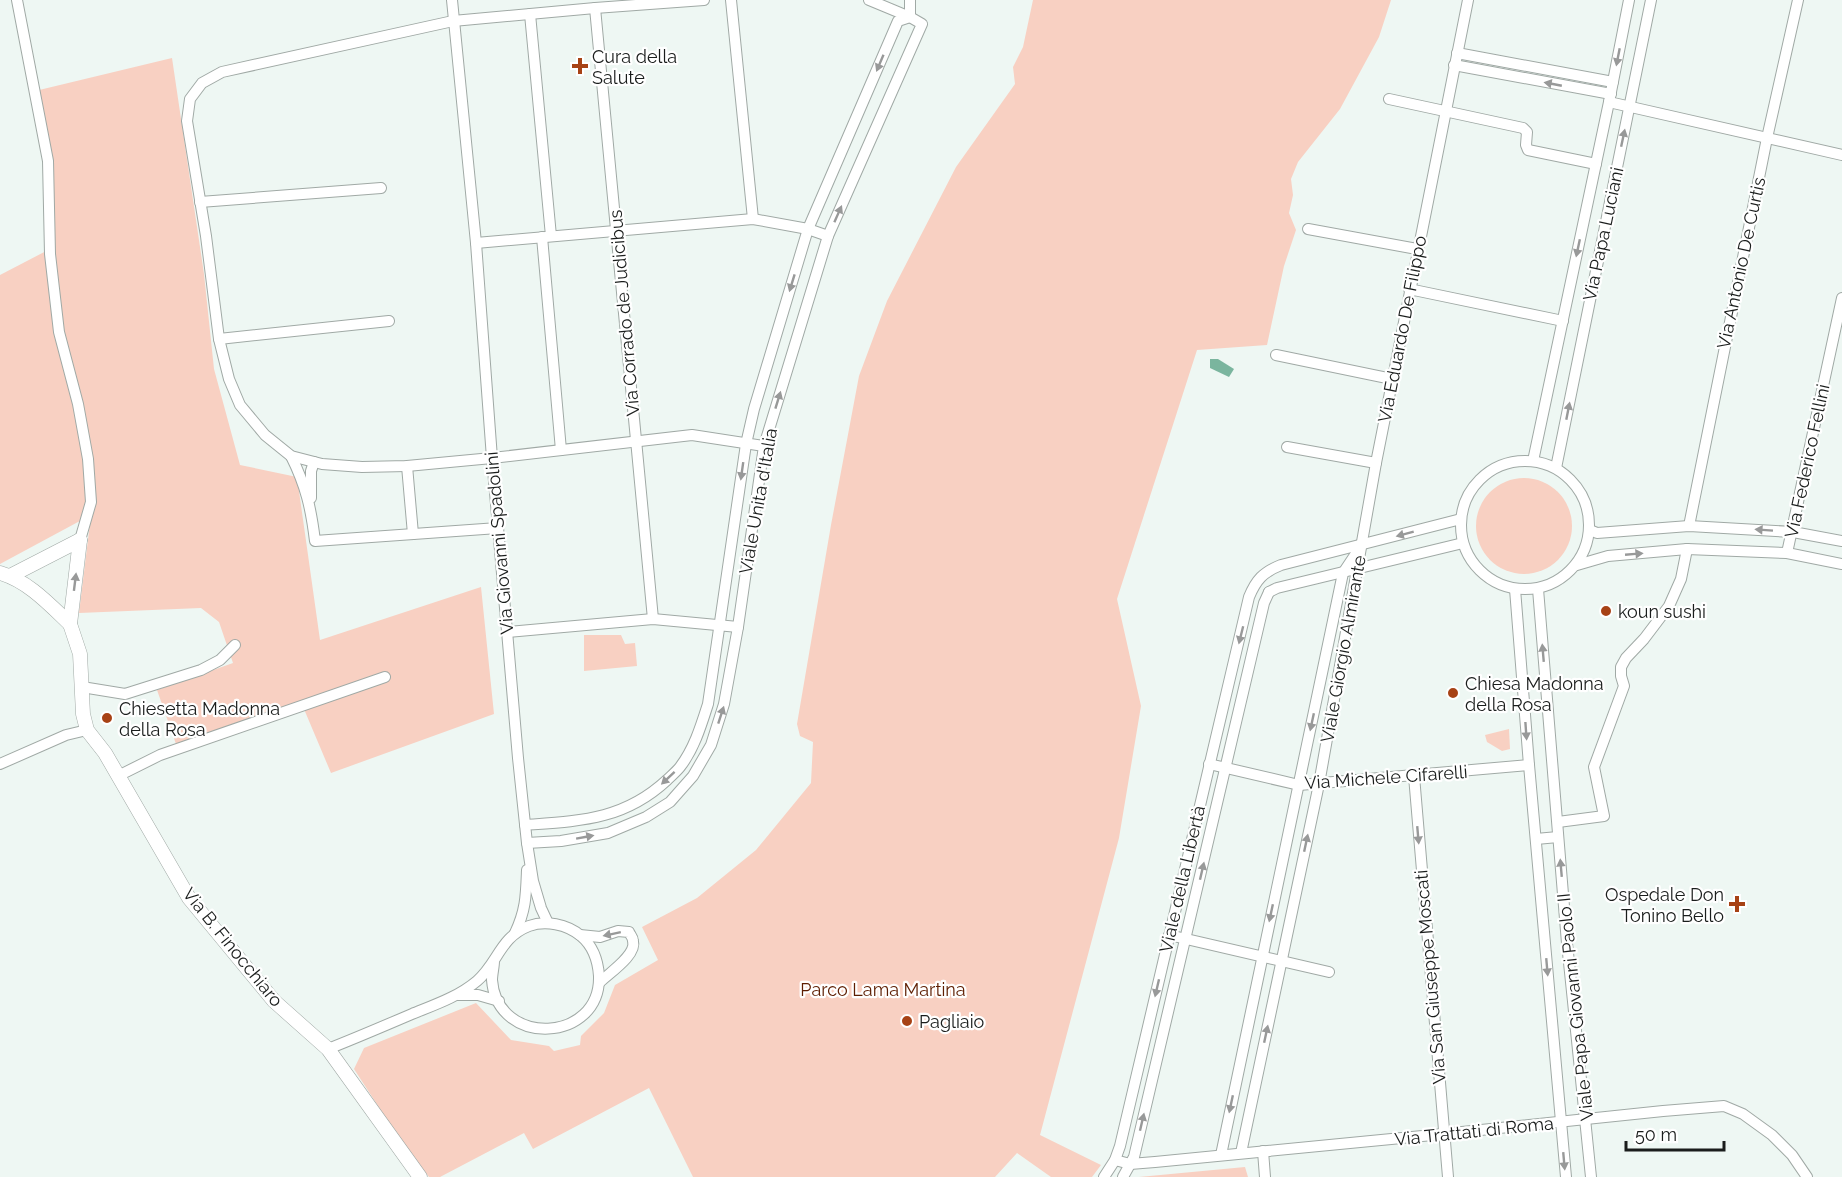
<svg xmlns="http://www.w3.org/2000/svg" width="1842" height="1177" viewBox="0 0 1842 1177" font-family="Raleway,sans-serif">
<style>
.green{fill:#f8d0c2}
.water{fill:#7ab59e}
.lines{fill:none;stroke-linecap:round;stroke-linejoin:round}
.minor-casing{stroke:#a0a9a5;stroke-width:12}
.tertiary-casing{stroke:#a0a9a5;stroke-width:15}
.minor{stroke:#fff;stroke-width:10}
.tertiary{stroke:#fff;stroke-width:14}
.oneway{fill:#989999}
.poi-dot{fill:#a74215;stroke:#fff;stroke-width:2}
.labels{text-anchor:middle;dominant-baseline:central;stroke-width:4.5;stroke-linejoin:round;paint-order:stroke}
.poi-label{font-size:18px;fill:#1a1d1c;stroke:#fff;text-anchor:start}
.street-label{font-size:18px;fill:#1a1d1c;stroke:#fff}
.park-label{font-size:18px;fill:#5e1e02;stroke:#fff}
</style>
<rect width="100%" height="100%" fill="#eef7f3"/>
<g class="green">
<polygon points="1033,0 1391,0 1379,37 1340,109 1298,162 1291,179 1293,195 1289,213 1296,230 1284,266 1267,345 1197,350 1117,599 1141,706 1119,838 1040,1135 1101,1165 1092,1177 1051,1177 1017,1153 995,1177 693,1177 649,1088 533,1149 524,1133 440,1177 429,1177 391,1126 354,1069 364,1048 476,1003 511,1040 549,1046 554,1051 580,1045 581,1036 604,1013 615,985 658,960 642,927 697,898 756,850 811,783 813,742 800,736 797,724 831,525 859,376 887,301 956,167 1015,84 1013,67 1023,47"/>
<polygon points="172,58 204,274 214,369 240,465 297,477 320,640 481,587 494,714 331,773 301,702 176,744 157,690 233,663 219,622 201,608 79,613 91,515 0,564 0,275 50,249 49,184 35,91"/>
<circle cx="1524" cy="526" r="48"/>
<polygon points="584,635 621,635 625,644 635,643 637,666 584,671"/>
<polygon points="1509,729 1510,749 1502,751 1487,742 1485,735"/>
<polygon points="1245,1167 1248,1177 1139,1177"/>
</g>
<polygon class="water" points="1210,359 1218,359 1234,369 1229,377 1210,368"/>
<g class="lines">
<defs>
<g id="minor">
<polyline points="17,0 48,161 50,254 59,332 78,404 88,459 91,502 80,540"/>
<polyline points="452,0 476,243 492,458 518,758 527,843 533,881 541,908 548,923"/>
<polyline points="704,0 595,8 453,21 222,72 202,83 190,99 187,121 206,236 219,339 229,379 240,405 265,435 291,456 322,464 362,467 407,466 492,458 692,435 764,446"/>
<polyline points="731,0 753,219"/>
<polyline points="910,0 910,17"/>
<polyline points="595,8 653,619"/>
<polyline points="530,14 551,236"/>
<polyline points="1457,53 1613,82"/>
<polyline points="1454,65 1611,94"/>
<polyline points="1389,99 1523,128 1527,132 1526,145 1528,150 1596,164"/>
<polyline points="1609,102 1842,155"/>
<polyline points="200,202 381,188"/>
<polyline points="1308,229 1417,249"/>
<polyline points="542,237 561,450"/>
<polyline points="476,243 753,219 808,229 828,236"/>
<polyline points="1409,289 1563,321"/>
<polyline points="219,339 389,321"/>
<polyline points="1276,355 1392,379"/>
<polyline points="1287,447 1376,463"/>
<path d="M291,456C306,486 311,508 315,541L498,528"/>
<circle cx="1525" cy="525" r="64"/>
<polyline points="1533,461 1609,102 1629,0"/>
<polyline points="407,466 413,534"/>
<polyline points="1556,468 1651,0"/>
<polyline points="311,498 311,471 314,462"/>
<polyline points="1689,526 1767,138 1798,0"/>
<polyline points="1590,530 1597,533 1689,526 1793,532 1842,541"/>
<polyline points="1787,553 1842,298"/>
<polyline points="1577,565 1608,556 1687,549 1787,553 1842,564"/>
<polyline points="1515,589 1529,765 1566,1177"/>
<polyline points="1538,589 1567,943 1591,1177"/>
<polyline points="1269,592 1277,588 1463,543"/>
<polyline points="507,632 653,619 738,627"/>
<polyline points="82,687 125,694 201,670 220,660 235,645"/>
<polyline points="0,764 66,735 87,730"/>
<polyline points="1209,764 1299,785 1529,765"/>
<polyline points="118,776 160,755 385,677"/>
<polyline points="1414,776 1448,1177"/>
<polyline points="1558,822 1604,816 1594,767 1624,686 1621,676 1621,667 1626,658 1644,639 1669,606 1681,579 1687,549"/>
<path d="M525,825C580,821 624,820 667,780C671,776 676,772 680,767C694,749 701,726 708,704L746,444L754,409L808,229L898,21L910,17"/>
<polyline points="1536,839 1558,837"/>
<polyline points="527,843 561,841 608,833 646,817 670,802 693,776 711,745 724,704 738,627 764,446 828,236 922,24 910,17 869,0"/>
<path d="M515,933C526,910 526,895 527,870"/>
<path d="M580,935L600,937L618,931L629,932C630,935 633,937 633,941C637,955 609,973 599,983"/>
<polyline points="1169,935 1329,972"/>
<polyline points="458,995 478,995 499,1001"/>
<path d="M328,1049C356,1038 384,1026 412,1014C434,1005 458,997 477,981C498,963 500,937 529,926C545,920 567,924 581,936C593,946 598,961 599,976C601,1043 497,1048 492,980C492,974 494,967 494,961"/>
<polyline points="1263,1151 1265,1177"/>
<polyline points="1241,1153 1319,784 1376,463 1468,0"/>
<polyline points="1221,1155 1343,573 1359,549"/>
<polyline points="1115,1160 1130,1164 1155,1162 1443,1134 1663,1111 1724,1106 1743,1114 1772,1135 1792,1155 1807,1177"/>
<path d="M1104,1177L1115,1160L1120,1146L1249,597C1256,580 1263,572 1281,565L1461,519"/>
<polyline points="1123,1177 1134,1157 1264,603 1269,592"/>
</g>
<g id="tertiary">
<polyline points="80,540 70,624 80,654 83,714 87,730 105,753 189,898 274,1001 328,1049 420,1177"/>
<path d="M0,573C28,581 49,604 70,624"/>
<polyline points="10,576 80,540"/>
</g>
</defs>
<use href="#minor" class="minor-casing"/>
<use href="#tertiary" class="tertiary-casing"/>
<use href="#minor" class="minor"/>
<use href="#tertiary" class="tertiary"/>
</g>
<defs><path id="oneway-solid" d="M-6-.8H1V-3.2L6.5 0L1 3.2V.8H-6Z" transform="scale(1.5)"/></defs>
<g class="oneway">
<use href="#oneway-solid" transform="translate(1618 57) rotate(101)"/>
<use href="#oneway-solid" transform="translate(880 63) rotate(113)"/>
<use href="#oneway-solid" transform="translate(1553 84) rotate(-169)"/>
<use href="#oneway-solid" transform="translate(1623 138) rotate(-78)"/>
<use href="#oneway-solid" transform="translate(838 214) rotate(-66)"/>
<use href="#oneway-solid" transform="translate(1578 248) rotate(102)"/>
<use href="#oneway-solid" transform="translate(792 283) rotate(107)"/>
<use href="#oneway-solid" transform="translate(778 400) rotate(-73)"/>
<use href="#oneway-solid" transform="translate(1568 411) rotate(-79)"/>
<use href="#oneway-solid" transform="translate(742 471) rotate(98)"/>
<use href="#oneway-solid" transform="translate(1764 530) rotate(-176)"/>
<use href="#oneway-solid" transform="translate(1405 534) rotate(165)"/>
<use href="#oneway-solid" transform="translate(1634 554) rotate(-5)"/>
<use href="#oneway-solid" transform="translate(75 582) rotate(-83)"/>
<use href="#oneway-solid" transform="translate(1241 635) rotate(104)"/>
<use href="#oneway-solid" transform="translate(1543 653) rotate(-95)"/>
<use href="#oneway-solid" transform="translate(721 715) rotate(-72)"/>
<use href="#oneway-solid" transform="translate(1312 722) rotate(102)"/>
<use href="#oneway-solid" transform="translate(1526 731) rotate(86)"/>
<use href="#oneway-solid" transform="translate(668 778) rotate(137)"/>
<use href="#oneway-solid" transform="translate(1418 835) rotate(85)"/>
<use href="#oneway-solid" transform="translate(585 837) rotate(-10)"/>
<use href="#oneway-solid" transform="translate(1306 843) rotate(-78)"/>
<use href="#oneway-solid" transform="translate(1561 868) rotate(-95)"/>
<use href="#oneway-solid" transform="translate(1202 871) rotate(-77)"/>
<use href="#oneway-solid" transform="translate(1271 913) rotate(102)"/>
<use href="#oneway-solid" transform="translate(612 934) rotate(168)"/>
<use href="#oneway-solid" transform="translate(1547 967) rotate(85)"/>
<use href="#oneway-solid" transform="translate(1157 988) rotate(103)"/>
<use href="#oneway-solid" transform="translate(1266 1034) rotate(-78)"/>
<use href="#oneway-solid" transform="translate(1231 1104) rotate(102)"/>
<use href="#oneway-solid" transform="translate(1142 1122) rotate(-77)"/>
<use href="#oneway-solid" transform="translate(1564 1161) rotate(85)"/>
</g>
<g class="poi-dot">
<path d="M577 57h6v6h6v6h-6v6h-6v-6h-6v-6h6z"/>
<circle cx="1606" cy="611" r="6"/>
<circle cx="1453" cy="693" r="6"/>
<circle cx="107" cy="718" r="6"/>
<path d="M1734 895h6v6h6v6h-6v6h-6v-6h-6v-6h6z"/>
<circle cx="907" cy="1021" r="6"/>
</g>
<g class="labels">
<g class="poi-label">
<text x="592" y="56">Cura della<tspan x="592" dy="21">Salute</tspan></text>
<text x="1618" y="611">koun sushi</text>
<text x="1465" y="683">Chiesa Madonna<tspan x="1465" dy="21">della Rosa</tspan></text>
<text x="119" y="708">Chiesetta Madonna<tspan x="119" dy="21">della Rosa</tspan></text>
<text x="1724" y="894" text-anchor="end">Ospedale Don<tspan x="1724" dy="21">Tonino Bello</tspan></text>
<text x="919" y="1021">Pagliaio</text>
</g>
<g class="street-label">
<text transform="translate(1603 234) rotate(-78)">Via Papa Luciani</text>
<text transform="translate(1741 263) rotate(-78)">Via Antonio De Curtis</text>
<text transform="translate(624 313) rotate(-95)">Via Corrado de Judicibus</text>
<text transform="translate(1402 329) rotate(-79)">Via Eduardo De Filippo</text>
<text transform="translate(1807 461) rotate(-78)">Via Federico Fellini</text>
<text transform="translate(758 501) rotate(-80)">Viale Unita d'Italia</text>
<text transform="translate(499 543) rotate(-95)">Via Giovanni Spadolini</text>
<text transform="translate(1343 649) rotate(-80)">Viale Giorgio Almirante</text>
<text transform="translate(1386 777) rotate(-4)">Via Michele Cifarelli</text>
<text transform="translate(1182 879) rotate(-77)">Viale della Libertà</text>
<text transform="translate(233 947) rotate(51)">Via B. Finocchiaro</text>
<text transform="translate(1430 977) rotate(-95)">Via San Giuseppe Moscati</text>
<text transform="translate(1575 1007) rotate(-96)">Viale Papa Giovanni Paolo II</text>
<text transform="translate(1474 1131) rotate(-6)">Via Trattati di Roma</text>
</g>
<g class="park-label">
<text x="883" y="989">Parco Lama Martina</text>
</g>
</g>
<path d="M1626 1141v9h98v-9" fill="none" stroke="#1a1d1c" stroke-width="3"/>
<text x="1635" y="1141" font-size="18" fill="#1a1d1c" stroke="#ffffff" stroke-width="4.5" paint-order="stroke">50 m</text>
</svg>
